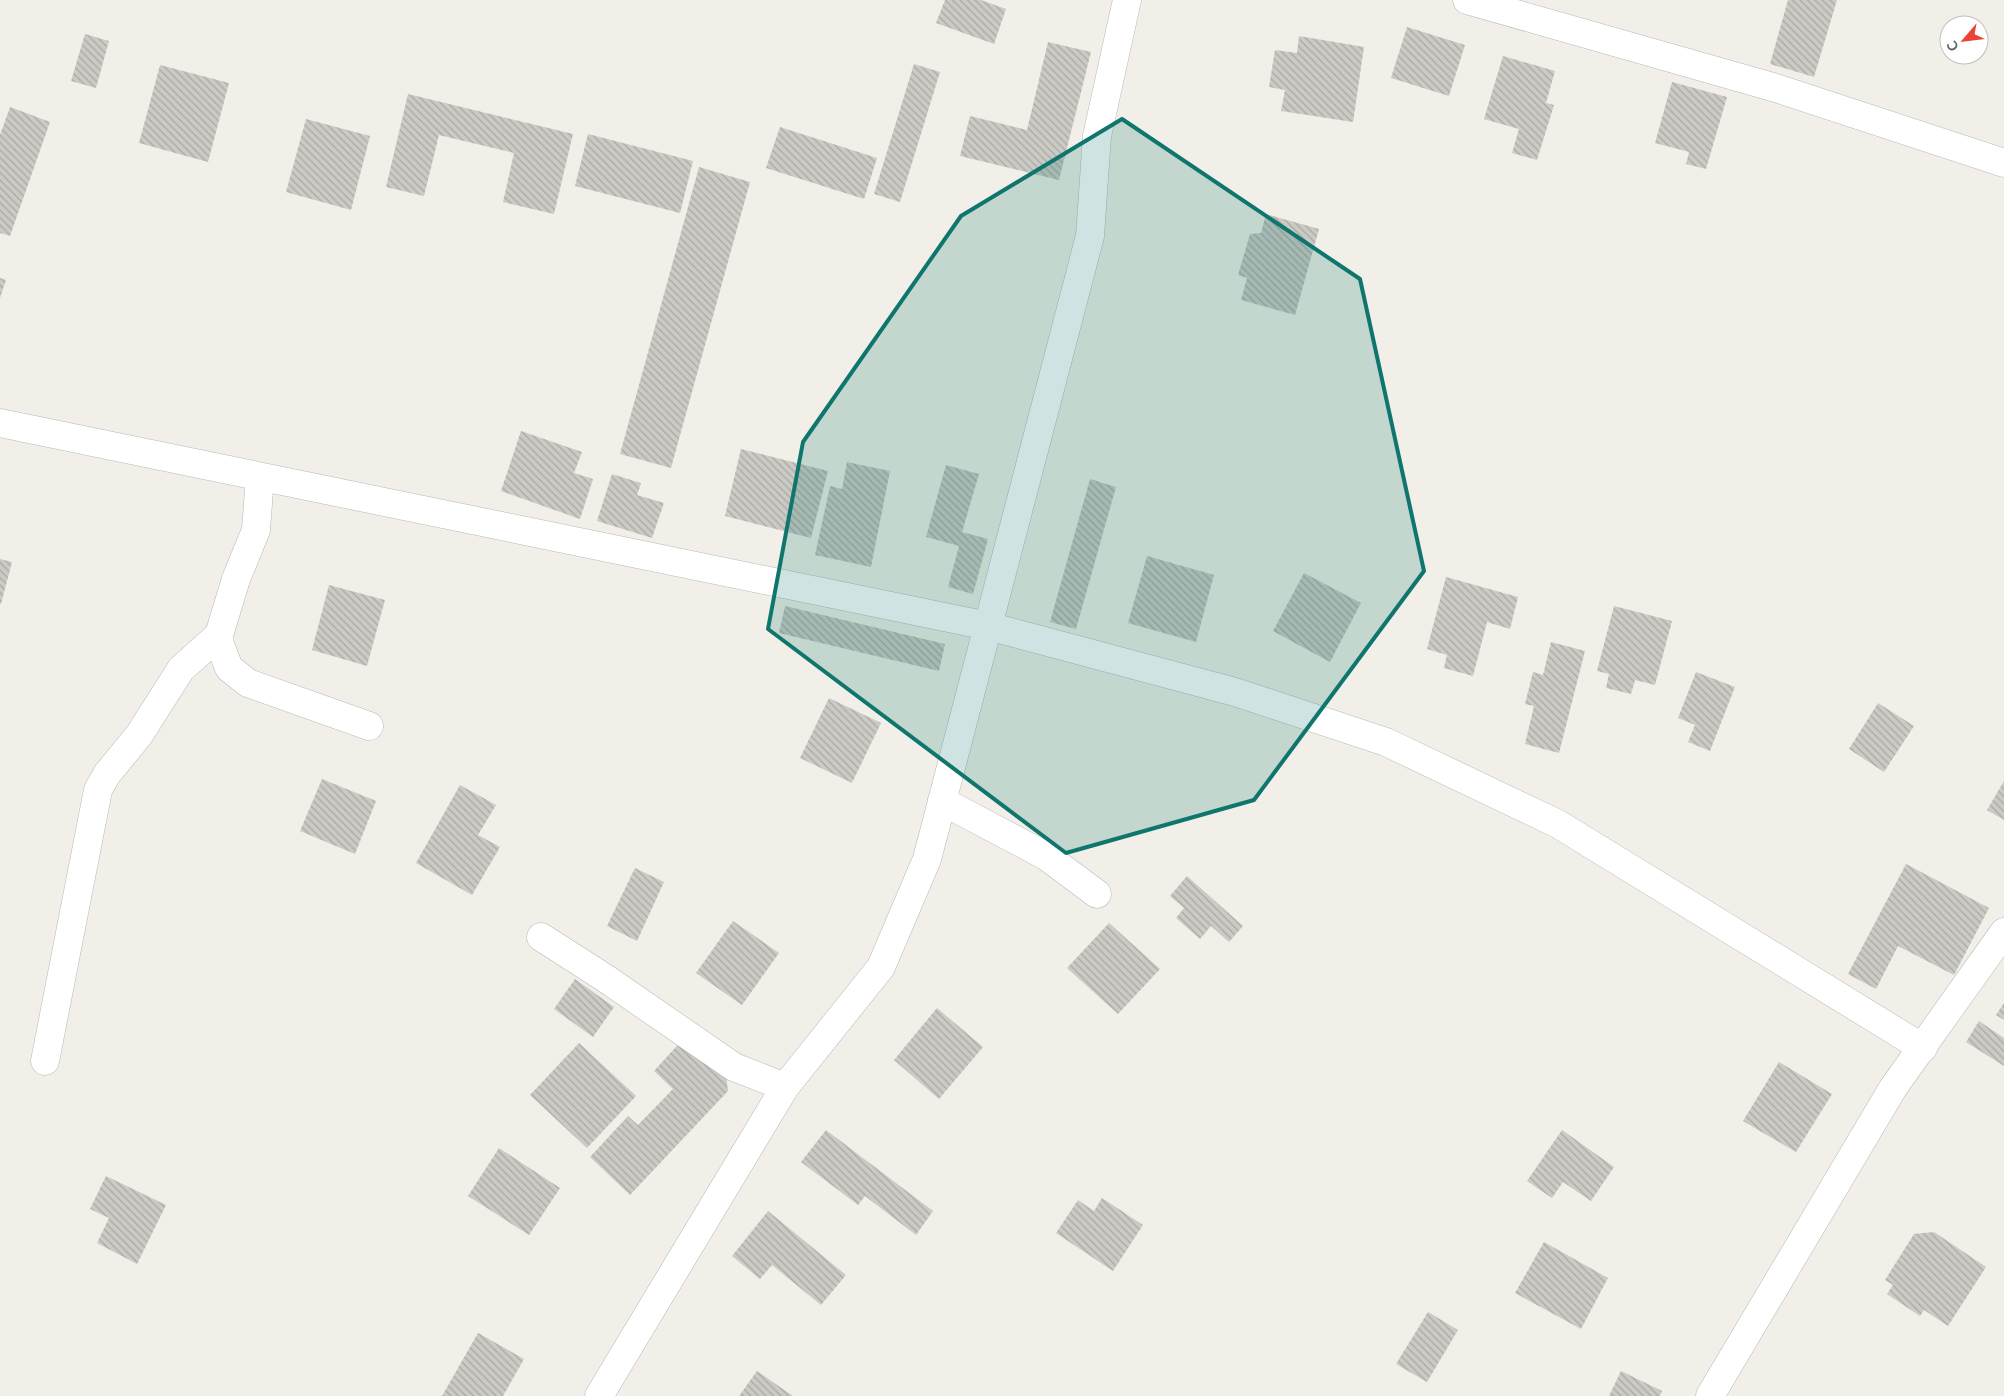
<svg xmlns="http://www.w3.org/2000/svg" width="2004" height="1396" viewBox="0 0 2004 1396" font-family="Mulish,sans-serif">
<style>
.building{fill:url(#building-back-hatch)}
.lines{fill:none;stroke-linecap:round;stroke-linejoin:round}
.street-casing{stroke:#b5b8bc;stroke-width:29}
.street{stroke:#fff;stroke-width:28}
.marked{fill:#0f766e;fill-opacity:0.2;stroke:#0f766e;stroke-width:4;stroke-linejoin:round}
</style>
<defs>
<pattern id="building-back-hatch" width="6" height="6" patternUnits="userSpaceOnUse" patternTransform="scale(1.25)"><rect width="6" height="6" fill="#cccac5"/><path d="M-1 5l2 2M0 0l6 6M5-1l2 2" fill="none" stroke="#a9a8a4"/></pattern>
</defs>
<rect width="100%" height="100%" fill="#f1efe8"/>
<g class="building">
<polygon points="945,0 981,0 1006,9 994,44 936,23"/>
<polygon points="1788,0 1837,0 1814,77 1770,64"/>
<polygon points="1407,27 1465,45 1449,96 1391,78"/>
<polygon points="85,34 109,41 96,88 71,81"/>
<polygon points="1299,36 1364,47 1353,122 1281,111 1285,90 1269,87 1275,50 1297,53"/>
<polygon points="1048,42 1091,52 1059,180 960,156 970,116 1027,130"/>
<polygon points="1503,56 1555,71 1546,103 1554,105 1537,160 1512,153 1519,129 1484,119"/>
<polygon points="914,64 940,72 900,202 874,194"/>
<polygon points="160,65 229,83 208,162 139,143"/>
<polygon points="1672,82 1727,97 1706,169 1686,164 1689,152 1655,143"/>
<polygon points="408,94 573,134 554,214 503,202 514,153 439,135 424,196 386,187"/>
<polygon points="10,107 50,122 10,236 0,233 0,135"/>
<polygon points="306,119 370,136 351,210 286,192"/>
<polygon points="780,127 877,158 864,199 766,168"/>
<polygon points="588,134 693,161 680,213 575,186"/>
<polygon points="699,167 750,182 671,468 620,454"/>
<polygon points="1266,214 1319,229 1295,315 1241,300 1247,278 1238,275 1250,234 1261,233"/>
<polygon points="0,278 6,280 0,298"/>
<polygon points="521,431 582,452 574,473 593,479 580,519 501,491"/>
<polygon points="741,449 828,471 811,538 725,516"/>
<polygon points="847,462 890,471 871,567 815,555 830,486 842,489"/>
<polygon points="946,465 979,474 962,532 988,539 973,594 948,587 959,546 926,537"/>
<polygon points="612,474 641,483 637,495 664,503 652,538 597,521"/>
<polygon points="1090,479 1116,487 1076,629 1050,622"/>
<polygon points="1147,556 1214,575 1196,642 1128,623"/>
<polygon points="0,559 12,562 1,604 0,604"/>
<polygon points="1304,573 1361,603 1330,662 1273,631"/>
<polygon points="1446,577 1518,597 1510,629 1487,622 1473,676 1444,668 1447,655 1427,649"/>
<polygon points="329,585 385,600 367,666 312,650"/>
<polygon points="785,606 945,644 939,671 779,633"/>
<polygon points="1614,606 1672,621 1655,685 1635,680 1631,694 1606,688 1609,674 1597,671"/>
<polygon points="1551,642 1585,651 1559,753 1525,744 1534,706 1525,704 1533,672 1543,675"/>
<polygon points="1696,672 1735,687 1710,751 1688,742 1695,725 1678,718"/>
<polygon points="829,698 881,723 852,783 800,758"/>
<polygon points="1878,703 1914,726 1884,772 1849,749"/>
<polygon points="322,779 376,801 355,854 300,831"/>
<polygon points="2004,781 2004,820 1987,810"/>
<polygon points="460,785 496,805 478,835 500,847 472,895 416,863"/>
<polygon points="1906,864 1989,908 1954,975 1898,946 1876,989 1848,974"/>
<polygon points="635,868 664,882 637,941 607,926"/>
<polygon points="1187,876 1243,926 1229,942 1211,926 1200,939 1176,918 1184,908 1170,896"/>
<polygon points="733,921 779,953 742,1005 696,973"/>
<polygon points="1109,923 1160,969 1118,1014 1067,968"/>
<polygon points="575,979 614,1007 593,1037 554,1009"/>
<polygon points="2004,1003 2004,1020 1996,1015"/>
<polygon points="937,1008 983,1047 939,1099 894,1060"/>
<polygon points="1979,1021 2004,1038 2004,1066 1966,1042"/>
<polygon points="685,1037 726,1075 728,1091 630,1195 590,1157 628,1116 638,1125 673,1089 654,1071"/>
<polygon points="579,1043 636,1096 587,1148 530,1095"/>
<polygon points="1779,1062 1832,1094 1796,1152 1743,1121"/>
<polygon points="826,1130 933,1211 916,1235 865,1196 858,1205 801,1162"/>
<polygon points="1562,1130 1614,1167 1591,1201 1563,1182 1552,1198 1527,1181"/>
<polygon points="499,1148 560,1188 529,1235 468,1196"/>
<polygon points="106,1176 166,1205 137,1264 97,1243 109,1218 90,1209"/>
<polygon points="1102,1198 1143,1225 1113,1271 1056,1233 1078,1200 1094,1211"/>
<polygon points="768,1211 846,1275 821,1305 772,1265 760,1279 732,1256"/>
<polygon points="1934,1232 1986,1267 1948,1326 1924,1310 1920,1316 1887,1294 1893,1285 1885,1280 1914,1234"/>
<polygon points="1544,1242 1608,1278 1581,1329 1515,1293"/>
<polygon points="1428,1312 1458,1330 1427,1382 1396,1364"/>
<polygon points="478,1333 524,1359 503,1396 442,1396"/>
<polygon points="757,1371 793,1396 739,1396"/>
<polygon points="1621,1371 1662,1391 1660,1396 1609,1396"/>
</g>
<g class="lines">
<defs>
<g id="street">
<polyline points="1467,0 1776,88 2004,163"/>
<polyline points="0,423 988,626 1235,692 1386,742 1558,824 1923,1048"/>
<polyline points="260,477 256,530 236,579 219,635 220,645 229,668 248,683 369,726"/>
<polyline points="942,801 1046,856 1097,894"/>
<polyline points="541,937 605,978 734,1067 785,1087"/>
<polyline points="45,1061 98,790 107,774 139,735 181,669 219,635"/>
<polyline points="599,1396 785,1087 881,967 927,859 1090,236 1097,136 1127,0"/>
<polyline points="1710,1396 1893,1088 2004,932"/>
</g>
</defs>
<use href="#street" class="street-casing"/>
<use href="#street" class="street"/>
</g>
<path class="marked" d="M1122,119L1360,279L1424,571L1254,800L1066,853L768,629L803,442L961,216Z"/>
<g transform="translate(1964 40) rotate(242)"><circle r="24" fill="#ffffff" stroke="#bfc1c3"/>
<path d="M0-4L9 19L0 12L-9 19Z" fill="#ea4335"/>
<text y="-8" font-size="14" font-weight="bold" text-anchor="middle" fill="#5f6368">С</text>
</g>
</svg>
